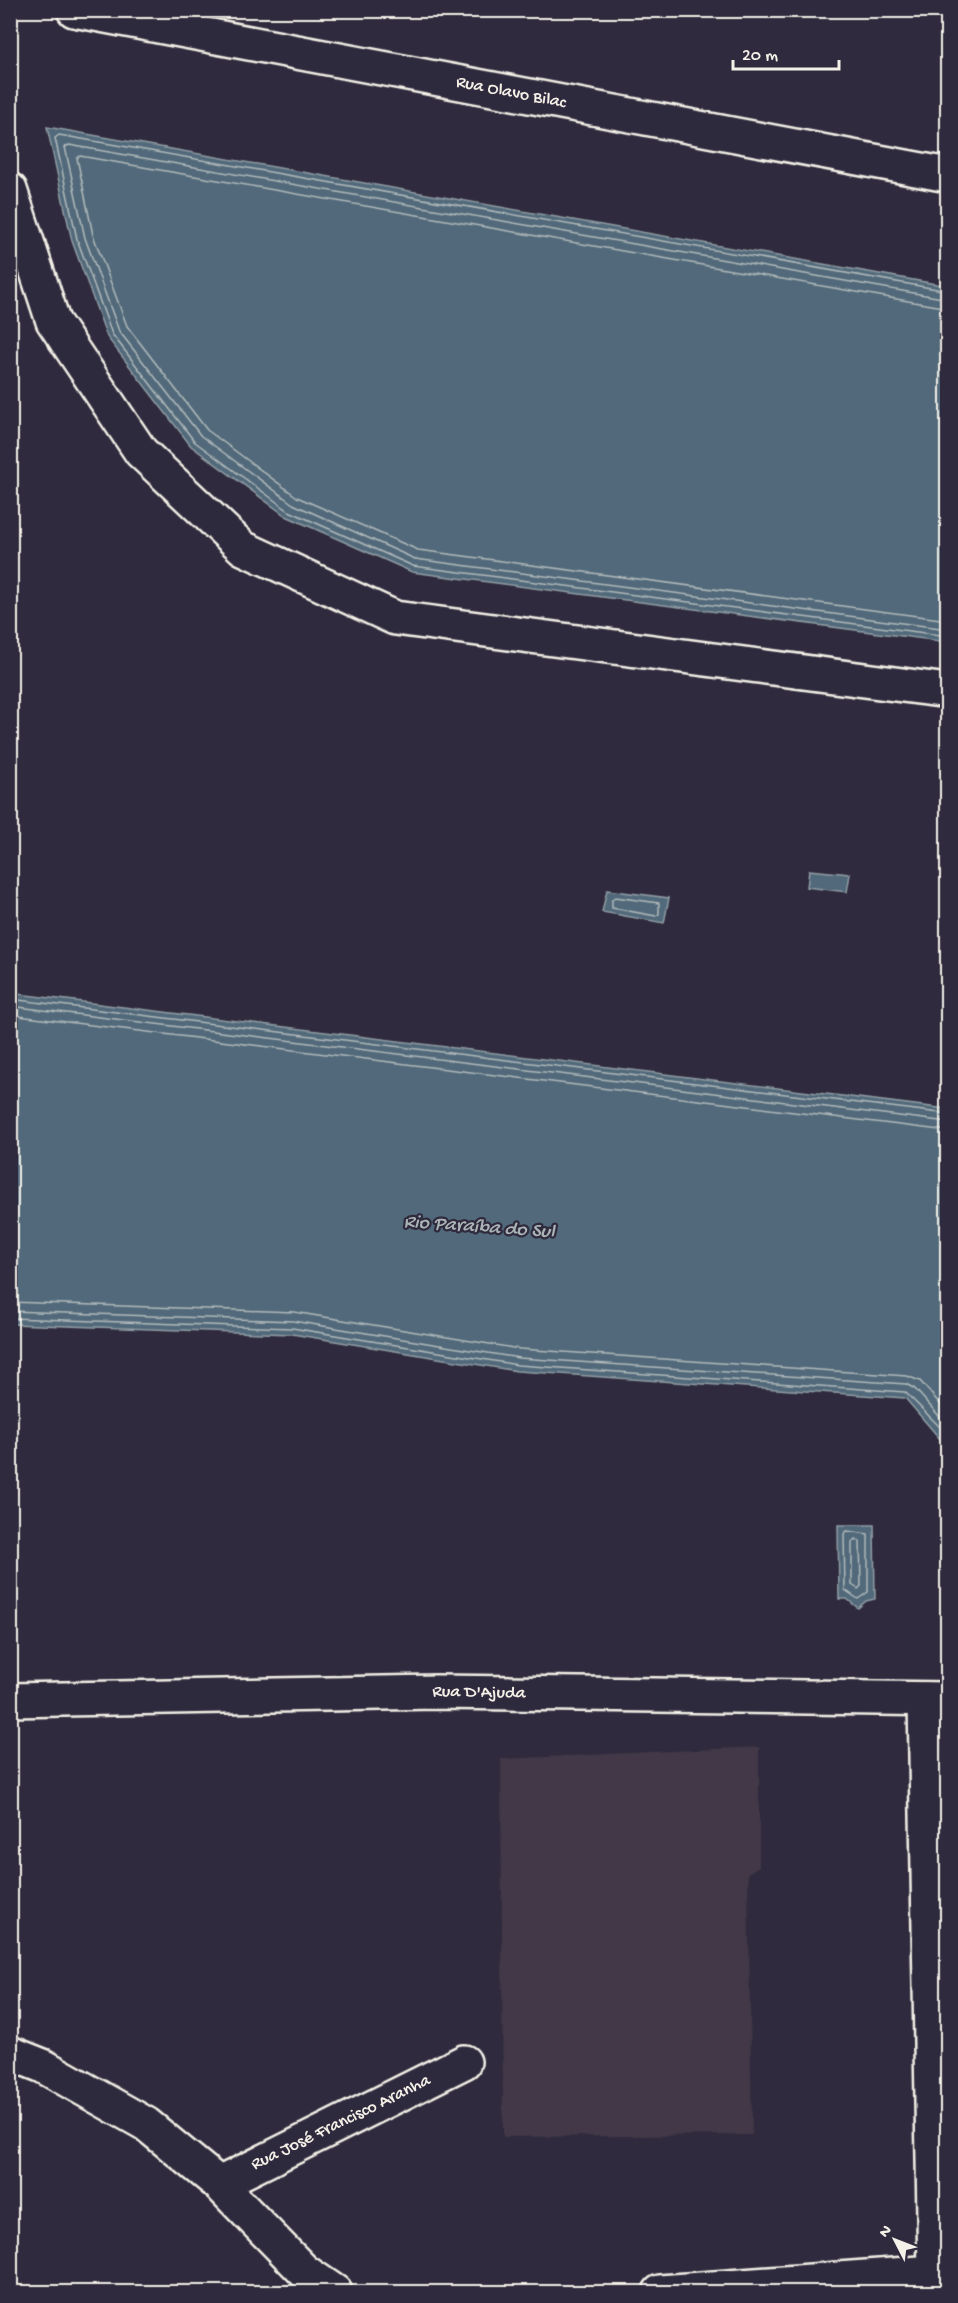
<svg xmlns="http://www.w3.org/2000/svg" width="958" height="2303" viewBox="0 0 958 2303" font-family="'Gochi Hand',sans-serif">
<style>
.built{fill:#423946}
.water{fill:#51697a;stroke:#929fa6;stroke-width:1.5}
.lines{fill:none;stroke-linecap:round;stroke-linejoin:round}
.shore{stroke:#b3bbbc;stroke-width:1.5}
.minor-casing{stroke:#f4f1e8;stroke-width:38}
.major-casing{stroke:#f4f1e8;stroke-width:38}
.minor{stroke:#2f2a3d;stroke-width:33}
.major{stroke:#2f2a3d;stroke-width:33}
.labels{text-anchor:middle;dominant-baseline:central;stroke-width:4.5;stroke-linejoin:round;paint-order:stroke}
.street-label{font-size:18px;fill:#f4f1e8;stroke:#2f2a3d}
.water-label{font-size:20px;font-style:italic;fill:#abb4b6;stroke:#2f2a3d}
</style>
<rect width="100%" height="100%" fill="#2f2a3d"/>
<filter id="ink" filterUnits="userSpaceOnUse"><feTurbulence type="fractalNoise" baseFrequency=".0167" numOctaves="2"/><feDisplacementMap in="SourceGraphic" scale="12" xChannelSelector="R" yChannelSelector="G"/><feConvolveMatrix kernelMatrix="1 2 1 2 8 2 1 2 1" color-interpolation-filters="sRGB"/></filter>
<g filter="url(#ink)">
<polygon class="built" points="759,1747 759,1866 748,1873 752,2135 503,2137 501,1759"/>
<g class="water">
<polygon points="47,127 947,286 947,642 412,572 286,516 191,446 107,337 72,241"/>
<polygon points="809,870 850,874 847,892 807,887"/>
<polygon points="607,890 669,898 664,923 602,912"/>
<polygon points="10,993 947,1109 947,1441 941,1440 905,1398 517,1371 292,1334 11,1324"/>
<polygon points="838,1525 874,1525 875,1599 866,1601 858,1608 847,1599 839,1599"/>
</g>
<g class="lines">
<g class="shore">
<polyline points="948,291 59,135 55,138 77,239 112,334 195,442 289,511 413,566 948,636"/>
<polyline points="948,299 69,145 65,147 85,238 119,331 201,436 293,504 415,559 948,629"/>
<polyline points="948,308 80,156 77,158 93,235 127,326 207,430 297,497 418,550 948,620"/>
<polygon points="615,897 659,903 659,914 656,916 612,908 612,899"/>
<polyline points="10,999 948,1114"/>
<polyline points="10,1006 948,1122"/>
<polyline points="10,1015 948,1131"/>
<polyline points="10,1302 294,1312 520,1349 907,1376 920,1381 948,1413"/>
<polyline points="10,1311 293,1321 519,1358 906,1384 915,1389 948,1426"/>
<polyline points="10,1318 292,1328 518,1365 905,1392 948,1435"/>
<polygon points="847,1531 868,1534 868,1592 858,1599 845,1590 844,1534"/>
<polygon points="855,1539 860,1541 861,1586 858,1589 852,1585 852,1542"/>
</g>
<defs>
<g id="minor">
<polyline points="74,10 948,175"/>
<polyline points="10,190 53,321 141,452 243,548 395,618 948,691"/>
<polyline points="925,1699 935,2273"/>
<polyline points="10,2053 43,2066 146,2124 219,2184 304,2271 335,2292"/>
<polyline points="219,2184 464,2062"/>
<polyline points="660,2292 948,2271"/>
</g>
<polyline id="major" points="10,1700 436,1692 948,1699"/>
</defs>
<use href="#minor" class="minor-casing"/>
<use href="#major" class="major-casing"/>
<use href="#minor" class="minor"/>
<use href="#major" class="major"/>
</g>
</g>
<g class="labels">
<g class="street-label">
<text transform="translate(511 93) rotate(11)">Rua Olavo Bilac</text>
<text transform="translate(479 1693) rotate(1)">Rua D'Ajuda</text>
<text transform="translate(341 2123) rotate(-26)">Rua José Francisco Aranha</text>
</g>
<g class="water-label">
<text transform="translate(479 1228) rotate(4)">Rio Paraíba do Sul</text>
</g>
</g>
<rect width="958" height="2303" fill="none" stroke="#2f2a3d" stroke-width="36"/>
<rect x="18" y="18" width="922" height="2267" fill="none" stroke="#f4f1e8" stroke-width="2" filter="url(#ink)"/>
<g transform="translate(895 2240) rotate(312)" stroke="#2f2a3d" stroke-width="4.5" paint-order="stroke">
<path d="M0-4.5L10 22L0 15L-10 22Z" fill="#f4f1e8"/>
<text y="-9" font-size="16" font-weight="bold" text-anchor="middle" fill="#f4f1e8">N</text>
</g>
<path d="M733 60v9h106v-9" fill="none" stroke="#f4f1e8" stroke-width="3"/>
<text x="742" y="60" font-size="18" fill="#f4f1e8" stroke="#2f2a3d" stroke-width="4.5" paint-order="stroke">20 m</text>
</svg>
